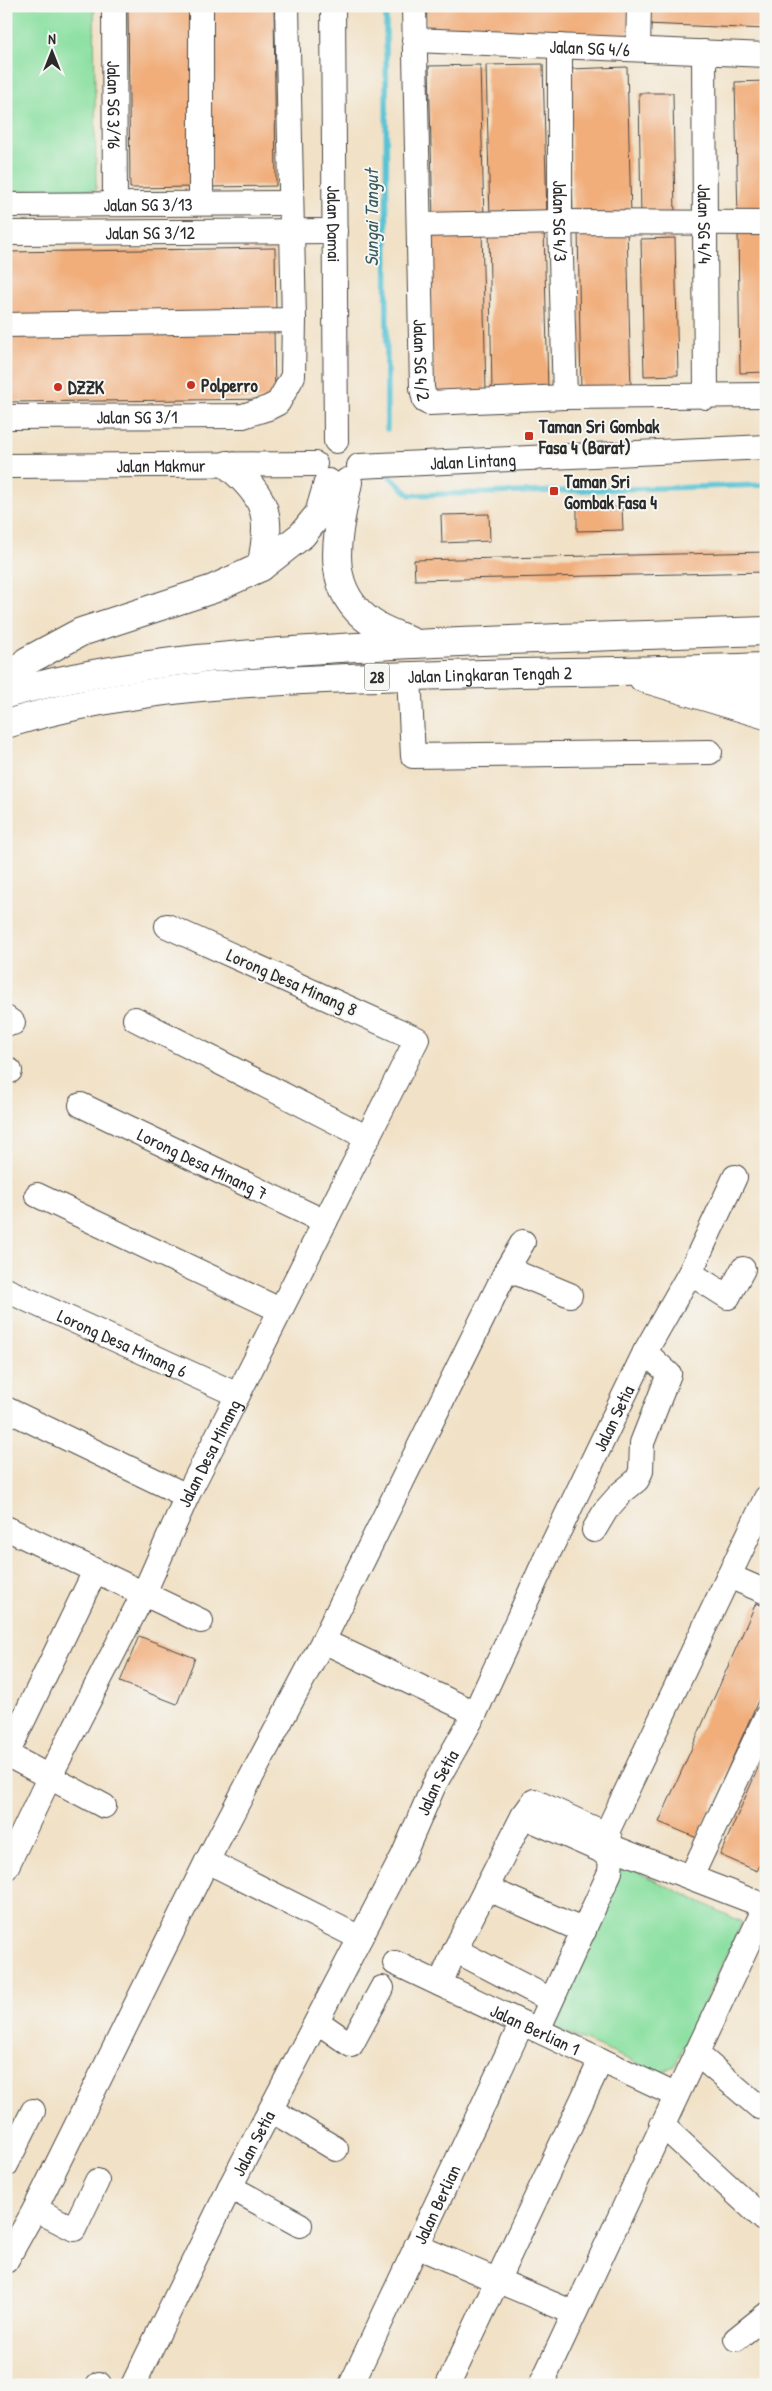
<svg xmlns="http://www.w3.org/2000/svg" width="772" height="2391" viewBox="0 0 772 2391" font-family="'Patrick Hand',sans-serif">
<style>
.green{fill:#8ce0a2;stroke:#5c8666}
.lines{fill:none;stroke-linecap:round;stroke-linejoin:round}
.stream{stroke:#58c3d4;stroke-width:5.5}
.building{fill:#f1ad7a}
.minor-casing{stroke:#494642;stroke-width:26}
.highway-casing{stroke:#494642;stroke-width:30}
.minor{stroke:#fff;stroke-width:24}
.highway{stroke:#fff;stroke-width:28}
.poi-dot{fill:#c8321e;stroke:#f6f6f2;stroke-width:2}
.labels{text-anchor:middle;dominant-baseline:central;stroke-width:4;stroke-linejoin:round;paint-order:stroke}
.shield{fill:#f6f6f2;stroke:#686867;stroke-width:1}
.shield-label{font-size:16px;font-weight:bold;fill:#2b2b2b}
.street-label{font-size:18px;fill:#2b2b2b;stroke:#f6f6f2}
.poi-label{font-size:18px;font-weight:bold;fill:#2b2b2b;stroke:#f6f6f2;text-anchor:start}
.water-label{font-size:19px;font-style:italic;fill:#38595e;stroke:#f6f6f2}
</style>
<rect width="100%" height="100%" fill="#f6f6f2"/>
<filter id="ink" filterUnits="userSpaceOnUse"><feTurbulence type="fractalNoise" baseFrequency=".02" numOctaves="2"/><feDisplacementMap in="SourceGraphic" scale="10" xChannelSelector="R" yChannelSelector="G"/><feConvolveMatrix kernelMatrix="1 2 1 2 8 2 1 2 1" color-interpolation-filters="sRGB"/></filter>
<filter id="wash" filterUnits="userSpaceOnUse"><feTurbulence type="fractalNoise" baseFrequency=".0096" numOctaves="4" result="noise"/><feDisplacementMap in="SourceGraphic" scale="20" xChannelSelector="R" yChannelSelector="G"/><feGaussianBlur stdDeviation="1.12" result="paint"/><feColorMatrix in="noise" values="0 0 0 0 0 0 0 0 0 0 0 0 0 0 0 0 0 1.4 0 .05"/><feComposite in="paint" operator="in"/></filter>
<g filter="url(#wash)">
<rect width="100%" height="100%" fill="#f1e1c6"/>
<g class="green">
<polygon points="6,6 94,6 96,190 6,191"/>
<polygon points="623,1865 742,1922 675,2066 660,2073 548,2025"/>
</g>
<g class="lines">
<g class="stream">
<polyline points="386,6 387,429"/>
<polyline points="388,475 410,495 766,485"/>
</g>
</g>
<g id="blocks">
<g class="building">
<polygon points="128,6 193,6 195,187 130,188"/>
<polygon points="209,6 274,6 276,186 212,187"/>
<polygon points="427,6 630,6 628,38 426,30"/>
<polygon points="645,6 766,6 766,29 645,24"/>
<polygon points="543,64 547,218 490,219 486,65"/>
<polygon points="480,65 484,219 433,220 429,66"/>
<polygon points="627,67 631,216 573,218 570,69"/>
<polygon points="766,81 766,218 738,219 735,82"/>
<polygon points="639,93 673,93 675,218 641,218"/>
<polygon points="627,227 631,390 581,391 578,228"/>
<polygon points="544,228 548,391 492,392 489,229"/>
<polygon points="482,229 486,392 433,394 429,230"/>
<polygon points="766,231 766,372 740,373 738,232"/>
<polygon points="675,238 678,375 644,376 641,239"/>
<polygon points="275,248 276,317 7,320 6,252"/>
<polygon points="274,327 275,399 9,402 8,330"/>
<polygon points="622,507 623,530 577,531 577,508"/>
<polygon points="489,514 490,541 442,543 441,515"/>
<polygon points="766,552 766,572 415,580 414,560"/>
<polygon points="756,1603 766,1607 766,1683 697,1838 659,1822"/>
<polygon points="139,1636 195,1658 177,1704 120,1682"/>
<polygon points="766,1750 766,1850 757,1871 720,1855"/>
</g>
</g>
</g>
<g filter="url(#ink)">
<use href="#blocks" fill-opacity="0" stroke="#494642" stroke-width="1"/>
<g class="lines">
<defs>
<g id="minor">
<path id="s1" d="M114,6L115,204"/>
<path id="s2" d="M333,6L336,441"/>
<path id="s3" d="M414,6L422,388L425,401L429,403L565,397L766,395"/>
<path id="s4" d="M414,40L766,55"/>
<path id="s5" d="M560,46V222L565,397"/>
<polyline points="638,49 639,6"/>
<path id="s6" d="M704,52L706,397"/>
<polyline points="201,203 201,6"/>
<path id="s7" d="M6,205L290,203"/>
<polyline points="419,225 560,222 766,223"/>
<path id="s8" d="M6,233L335,231"/>
<polyline points="6,325 294,320"/>
<path id="s9" d="M6,417L243,416L268,408L278,403L293,376L294,320L287,6"/>
<path id="s10" d="M6,466L315,464"/>
<path id="s11" d="M359,466L766,447"/>
<polyline points="409,676 413,756 710,752"/>
<polyline points="6,1018 13,1023"/>
<polyline points="135,1019 368,1138"/>
<polyline points="6,1069 10,1071"/>
<path id="s12" d="M81,1105L325,1222"/>
<polyline points="37,1195 280,1310"/>
<polyline points="507,1269 570,1295"/>
<polyline points="690,1273 728,1297 743,1269"/>
<path id="s13" d="M6,1290L238,1395"/>
<polyline points="6,1409 187,1496"/>
<polyline points="6,1528 201,1621"/>
<polyline points="594,1530 606,1510 621,1493 637,1480 641,1471 642,1443 669,1374 645,1352"/>
<polyline points="729,1576 766,1592"/>
<polyline points="323,1641 475,1713"/>
<polyline points="6,1754 104,1806"/>
<polyline points="7,1754 95,1571"/>
<polyline points="523,1816 600,1850 611,1859 610,1872 538,2030"/>
<polyline points="606,1834 766,1498"/>
<polyline points="609,1846 765,1906"/>
<polyline points="207,1861 360,1938"/>
<path id="s14" d="M6,1868L49,1778L144,1593L187,1496L417,1039L167,926"/>
<polyline points="691,1877 766,1717"/>
<polyline points="486,1888 584,1931"/>
<polyline points="455,1950 523,1816 534,1801 606,1834 610,1839 609,1846 606,1847"/>
<path id="s15" d="M395,1963L675,2095"/>
<polyline points="440,1984 455,1950 551,2000"/>
<polyline points="318,2022 351,2045 382,1988"/>
<polyline points="696,2053 759,2107"/>
<polyline points="271,2110 336,2149"/>
<polyline points="662,2125 766,2221"/>
<polyline points="6,2165 33,2111"/>
<polyline points="230,2187 300,2225"/>
<polyline points="35,2209 74,2229 97,2181"/>
<polyline points="416,2246 574,2313"/>
<polyline points="6,2261 35,2209 207,1861 323,1641 507,1269 523,1242"/>
<polyline points="736,2339 766,2315"/>
<polyline points="98,2385 99,2384"/>
<path id="s16" d="M133,2385L230,2187L403,1856L434,1785L475,1713L545,1560L645,1352L690,1273L735,1177"/>
<path id="s17" d="M351,2385L522,2023"/>
<polyline points="448,2385 601,2060"/>
<polyline points="541,2385 766,1905"/>
</g>
<g id="highway">
<path d="M228,465C268,498 272,517 261,567"/>
<path d="M348,482C338,534 321,588 372,623C384,631 400,636 414,643"/>
<polyline points="643,678 766,715"/>
<polyline points="6,684 27,661 81,632 213,589 261,567 302,535 319,514 328,483"/>
<polyline points="718,686 766,693"/>
<path d="M6,694C133,659 262,652 394,645C518,639 642,635 766,631"/>
<path id="s18" d="M6,724C127,687 252,681 378,677C507,672 637,672 766,667"/>
</g>
</defs>
<use href="#minor" class="minor-casing"/>
<use href="#highway" class="highway-casing"/>
<use href="#minor" class="minor"/>
<use href="#highway" class="highway"/>
</g>
</g>
<g class="poi-dot">
<circle cx="191" cy="385" r="5"/>
<circle cx="58" cy="387" r="5"/>
<rect x="524" y="431" width="10" height="10" rx="2.5"/>
<rect x="549" y="486" width="10" height="10" rx="2.5"/>
</g>
<g class="labels">
<rect class="shield" x="364.5" y="663.5" width="25" height="27" rx="4"/>
<g class="shield-label">
<text x="377" y="677">28</text>
</g>
<g class="street-label">
<text stroke="none"><textPath href="#s4" startOffset="176">Jalan SG 4/6</textPath></text>
<text stroke="none"><textPath href="#s1" startOffset="99">Jalan SG 3/16</textPath></text>
<text stroke="none"><textPath href="#s7" startOffset="142">Jalan SG 3/13</textPath></text>
<text stroke="none"><textPath href="#s5" startOffset="175">Jalan SG 4/3</textPath></text>
<text stroke="none"><textPath href="#s2" startOffset="218">Jalan Damai</textPath></text>
<text stroke="none"><textPath href="#s6" startOffset="172">Jalan SG 4/4</textPath></text>
<text stroke="none"><textPath href="#s8" startOffset="144">Jalan SG 3/12</textPath></text>
<text stroke="none"><textPath href="#s3" startOffset="354">Jalan SG 4/2</textPath></text>
<text stroke="none"><textPath href="#s9" startOffset="131">Jalan SG 3/1</textPath></text>
<text stroke="none"><textPath href="#s11" startOffset="114">Jalan Lintang</textPath></text>
<text stroke="none"><textPath href="#s10" startOffset="155">Jalan Makmur</textPath></text>
<text stroke="none"><textPath href="#s18" startOffset="488">Jalan Lingkaran Tengah 2</textPath></text>
<text transform="translate(292 982) rotate(24)">Lorong Desa Minang 8</text>
<text stroke="none"><textPath href="#s12" startOffset="135">Lorong Desa Minang 7</textPath></text>
<text stroke="none"><textPath href="#s13" startOffset="128">Lorong Desa Minang 6</textPath></text>
<text stroke="none"><textPath href="#s16" startOffset="1080">Jalan Setia</textPath></text>
<text stroke="none"><textPath href="#s14" startOffset="462">Jalan Desa Minang</textPath></text>
<text stroke="none"><textPath href="#s16" startOffset="675">Jalan Setia</textPath></text>
<text stroke="none"><textPath href="#s15" startOffset="155">Jalan Berlian 1</textPath></text>
<text stroke="none"><textPath href="#s16" startOffset="270">Jalan Setia</textPath></text>
<text stroke="none"><textPath href="#s17" startOffset="200">Jalan Berlian</textPath></text>
</g>
<g class="poi-label">
<text x="201" y="385">Polperro</text>
<text x="68" y="387">DZZK</text>
<text x="539" y="426">Taman Sri Gombak<tspan x="539" dy="21">Fasa 4 (Barat)</tspan></text>
<text x="564" y="481">Taman Sri<tspan x="564" dy="21">Gombak Fasa 4</tspan></text>
</g>
<g class="water-label">
<text transform="translate(371 218) rotate(-90)">Sungai Tangut</text>
</g>
</g>
<rect width="772" height="2391" fill="none" stroke="#f6f6f2" stroke-width="25"/>
<g transform="translate(52 52)" stroke="#f6f6f2" stroke-width="4" paint-order="stroke">
<path d="M0-4L9 19L0 12L-9 19Z" fill="#2b2b2b"/>
<text y="-8" font-size="14" font-weight="bold" text-anchor="middle" fill="#2b2b2b">N</text>
</g>
</svg>
